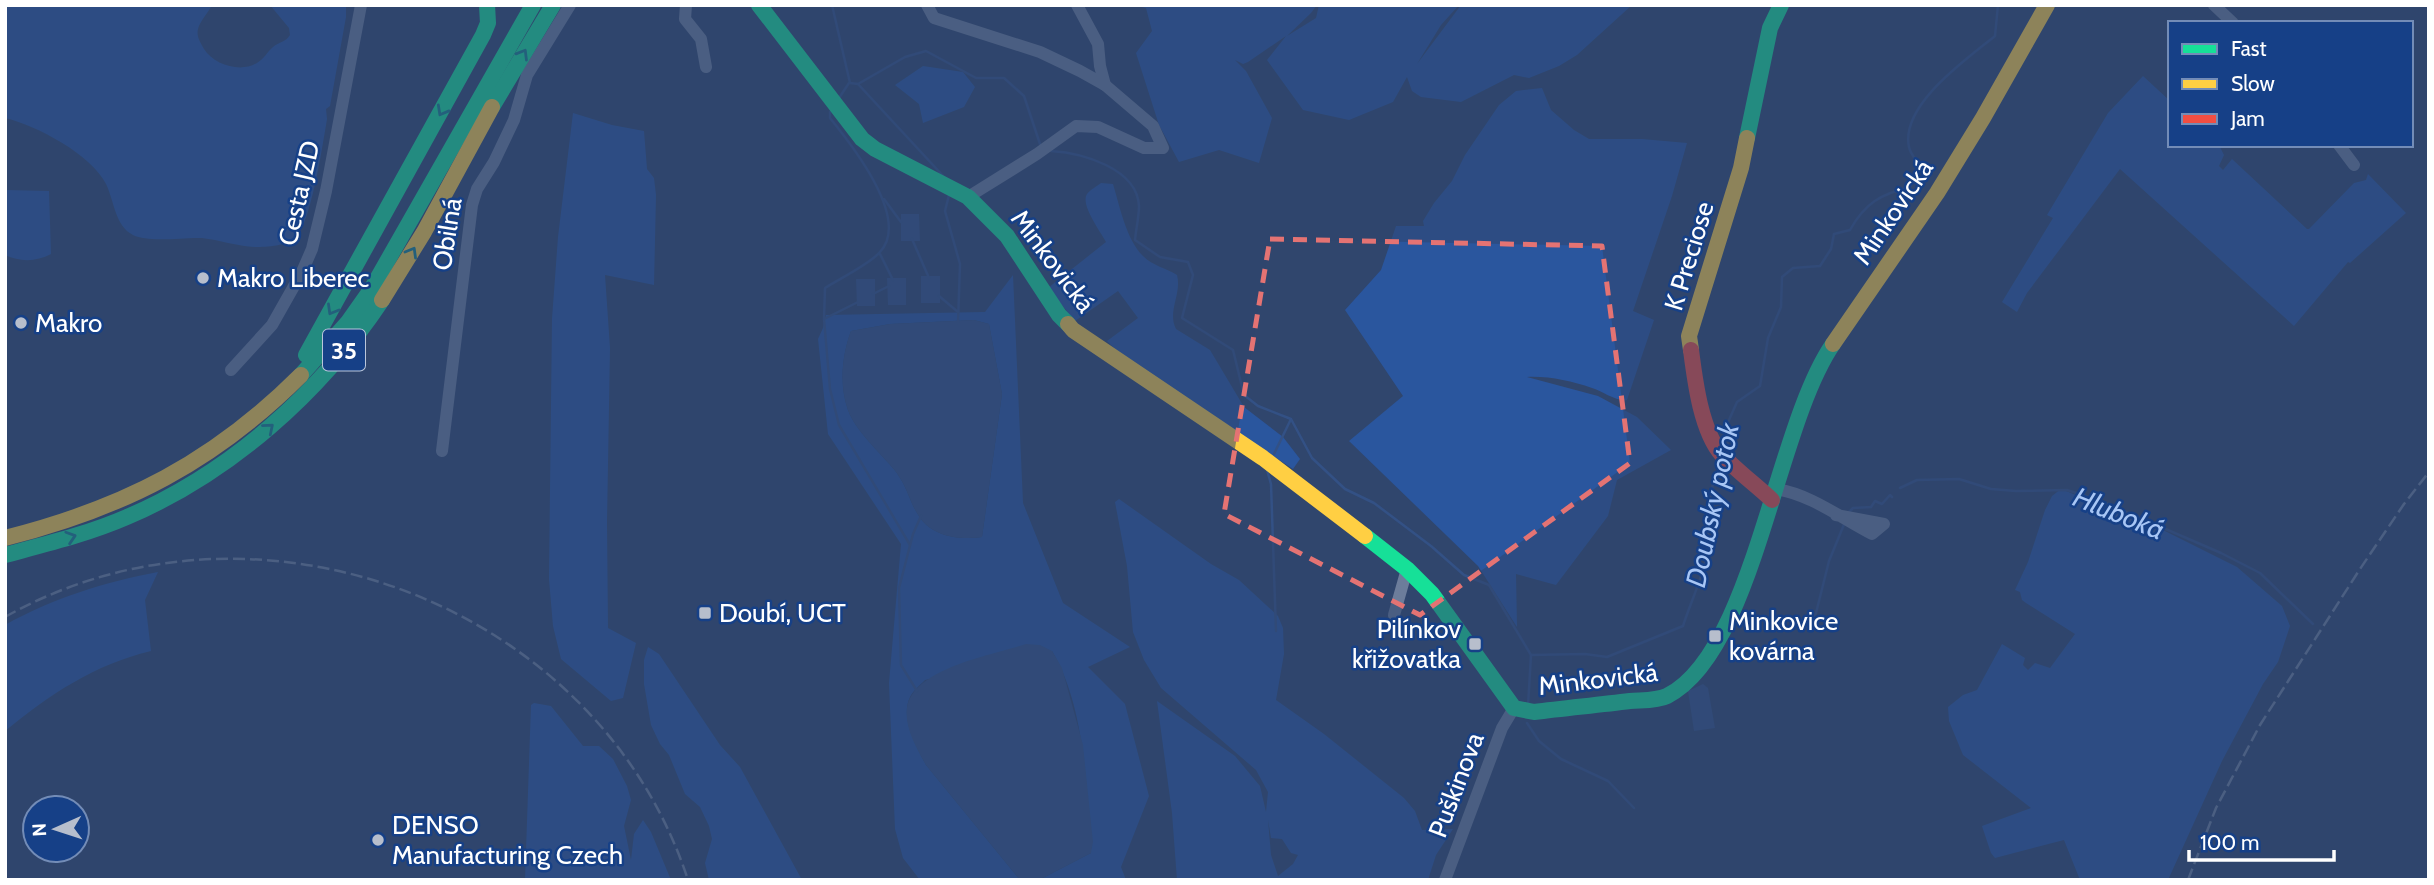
<svg xmlns="http://www.w3.org/2000/svg" width="2434" height="885" viewBox="0 0 2434 885" font-family="Cabin,sans-serif">
<style>
.green{fill:#2a569e;fill-rule:evenodd}
.water{fill:#335185}
.lines{fill:none;stroke-linecap:round;stroke-linejoin:round}
.stream{stroke:#335185;stroke-width:2.5}
.street{stroke:#6c7d9b;stroke-width:12}
.fast{stroke:#16e098;stroke-width:16}
.slow{stroke:#ffcf43;stroke-width:16}
.jam{stroke:#f24e42;stroke-width:16}
.rail{stroke:#6d7e9b;stroke-width:2.5;stroke-dasharray:12 5;stroke-linecap:butt}
.oneway{stroke:#16808e}
.marked{fill:none;stroke:#e47373;stroke-width:5;stroke-dasharray:14 9;stroke-linejoin:round}
.poi-dot{fill:#b7becc;stroke:#164087;stroke-width:2.5}
.labels{text-anchor:middle;dominant-baseline:central;stroke-width:5;stroke-linejoin:round;paint-order:stroke}
.shield{fill:#164087;stroke:#b9c6db;stroke-width:2}
.shield-label{font-size:24px;font-weight:bold;fill:#fff}
.street-label{font-size:26px;fill:#fff;stroke:#164087}
.poi-label{font-size:26px;fill:#fff;stroke:#164087;text-anchor:start}
.water-label{font-size:28px;font-style:italic;fill:#a8c6f5;stroke:#164087}
</style>
<rect width="100%" height="100%" fill="#30466d"/>
<g class="green">
<path d="M5,5H212C208,13 200,21 198,29C196,37 201,43 204,49C214,65 241,73 257,63C264,59 267,52 273,47C279,42 286,42 290,35L289,28L270,5H346V17L330,106L326,109L327,119C323,143 311,223 296,237C287,246 267,247 255,247C237,246 219,240 202,238C184,237 149,243 133,235C115,226 114,200 106,184C92,155 36,125 5,118Z"/>
<polygon points="1134,5 1317,5 1311,13 1287,36 1316,18 1319,5 1459,5 1441,25 1417,64 1461,5 1632,5 1577,55 1559,66 1529,78 1514,75 1461,102 1421,97 1412,91 1407,77 1393,102 1349,120 1303,110 1267,60 1286,36 1248,62 1243,64 1235,60 1246,71 1272,118 1259,163 1219,150 1179,162 1159,125 1136,53 1152,31 1146,8"/>
<polygon points="923,66 963,72 975,87 964,107 923,123 919,104 895,85"/>
<polygon points="2143,76 2170,101 2170,145 2219,145 2224,155 2219,166 2223,170 2232,159 2307,229 2309,229 2354,183 2366,180 2368,174 2406,213 2350,263 2348,262 2294,326 2120,169 2027,293 2017,312 2002,302 2053,218 2047,215 2108,113"/>
<path d="M1542,88L1551,110L1574,130L1589,139H1642L1687,143L1672,196L1633,311L1654,320L1627,400C1617,402 1602,391 1592,388C1571,381 1549,376 1527,377L1598,396L1637,417L1671,450L1617,480L1608,516L1556,585L1516,574L1517,627L1478,566L1349,441L1403,396L1345,310L1381,270L1396,226H1424L1423,221L1434,203L1452,181L1465,155L1499,105L1516,91Z"/>
<polygon points="573,113 612,125 644,131 647,169 654,178 656,195 654,285 605,275 610,348 607,522 608,628 636,643 623,698 611,701 561,659 553,626 549,579 552,319 558,237"/>
<path d="M1101,183L1113,184C1120,207 1126,239 1143,256C1153,266 1166,268 1177,275C1182,294 1167,311 1176,329L1210,350L1244,407L1283,437L1300,459L1293,469L1115,352L1114,348L1107,341L1138,318L1118,291L1075,321L1048,288L1106,242C1101,232 1080,205 1087,194C1090,190 1097,186 1101,183Z"/>
<path d="M5,190L49,191L51,254C36,262 20,262 5,255Z"/>
<path d="M1013,275L1023,503L1063,603L1130,647L1088,667L1125,704L1149,796L1121,867L1126,880H1039L1091,853C1086,788 1086,708 1052,651L925,680C920,685 913,691 910,697C900,718 916,746 926,765L1020,880H920L903,858L895,829L889,683L901,544L828,434L818,339L823,328L826,315L985,312ZM974,320L989,324L1002,394L982,537C960,540 932,537 919,516C911,505 908,490 900,478C893,466 881,456 872,445C864,436 852,422 848,410C839,385 842,356 851,331L890,324Z"/>
<polygon points="2061,489 2165,531 2237,567 2282,606 2290,626 2278,662 2263,684 2222,761 2168,880 2080,880 2064,840 1995,858 1991,853 1982,826 2031,808 1963,755 1949,721 1948,707 1963,695 1977,690 2002,644 2025,658 2023,665 2028,670 2035,663 2050,668 2075,634 2026,603 2022,600 2020,592 2015,590 2028,562 2045,510 2052,496"/>
<path d="M1119,499L1211,564L1239,580L1278,616L1283,628L1284,654L1276,700L1324,734L1404,798L1415,811L1422,830L1453,829L1436,855L1428,880H1177L1172,813L1157,701L1235,756L1260,786L1266,812L1268,792L1256,770L1161,688L1144,660L1133,632L1127,566L1115,502ZM1268,820L1271,838L1282,839L1291,853L1298,855L1293,864L1278,876L1271,855Z"/>
<path d="M158,572L145,600L151,651C93,665 51,694 5,731V625C53,598 105,582 158,572Z"/>
<polygon points="648,647 659,654 720,745 740,767 802,880 709,880 705,863 712,839 709,826 700,807 685,794 669,755 660,744 651,725 644,684 644,660"/>
<polygon points="534,703 551,706 583,746 599,746 613,759 627,786 631,800 624,826 631,860 634,834 643,820 651,832 671,880 525,880 531,705"/>
</g>
<g class="water">
<polygon points="901,214 919,214 920,241 901,241"/>
<rect x="921" y="276" width="19" height="27"/>
<polygon points="887,278 906,278 906,305 888,305"/>
<polygon points="856,279 875,279 875,306 857,306"/>
<path d="M974,320L989,324L1002,394L982,537C960,540 932,537 919,516C911,505 908,490 900,478C893,466 881,456 872,445C864,436 852,422 848,410C839,385 842,355 851,331L890,324Z"/>
<path d="M1026,644L1040,645L1052,651L1062,668L1083,745L1093,842L1091,853L1039,880H1020L926,765C917,749 904,727 907,708C913,668 993,655 1026,644Z"/>
<polygon points="1703,684 1708,688 1715,728 1694,731 1688,691"/>
</g>
<g class="lines">
<g class="stream">
<polyline points="832,5 850,83 858,84 905,57 926,51 976,78 1004,78 1024,96 1040,144"/>
<polyline points="858,84 945,178"/>
<polyline points="839,98 849,83"/>
<path d="M830,112V118C852,145 911,219 880,252C870,264 839,279 825,288L824,319L830,389L839,425L910,545"/>
<path d="M1051,151C1082,153 1137,168 1139,206C1139,217 1136,229 1135,240L1160,257L1188,262L1193,275L1182,318L1233,350L1244,395L1258,406L1291,419L1312,458L1345,489L1374,503L1431,546L1464,575L1489,585L1531,655L1585,654L1607,657L1683,626C1690,604 1701,581 1706,559C1712,524 1702,495 1723,463"/>
<polyline points="949,195 945,211 960,264 958,323"/>
<polyline points="884,199 901,222"/>
<polyline points="912,239 929,278"/>
<polyline points="880,254 893,280"/>
<polyline points="873,294 889,286"/>
<polyline points="939,296 958,312"/>
<polyline points="824,319 858,302"/>
<path d="M1729,451L1725,429L1737,402L1760,386L1768,338L1781,307L1782,277L1793,268L1820,266L1831,249L1834,234L1850,230C1865,203 1881,194 1910,187L1919,165C1916,160 1910,153 1909,147C1900,105 1967,59 1995,36L1998,5"/>
<polyline points="1274,454 1291,419"/>
<polyline points="1267,470 1271,484 1276,631"/>
<polyline points="1900,488 1917,480 1959,479 1991,489 2016,491 2067,490 2101,501 2221,553 2260,573 2313,624"/>
<polyline points="1849,512 1853,508 1871,507 1875,501 1882,504 1890,495 1892,497"/>
<polyline points="1807,627 1816,613 1829,561 1845,522"/>
<polyline points="917,691 901,665 899,588 913,534 921,516"/>
<polyline points="1528,706 1531,655"/>
<polyline points="1527,723 1539,741 1561,759 1608,781 1634,808"/>
</g>
<g class="street">
<polyline points="686,5 685,19 701,39 706,67"/>
<polyline points="927,5 934,18 1040,52 1080,71 1105,85 1153,126 1163,148 1144,148 1098,127 1076,126 1037,154 968,197"/>
<polyline points="1077,5 1098,44 1100,66 1105,85"/>
<polyline points="2214,5 2233,23"/>
<polyline points="2339,145 2354,165"/>
<polyline points="231,370 272,325 302,272 312,249 326,191 361,5"/>
<polyline points="442,451 472,205 477,189 494,162 514,120 527,75 570,5"/>
<path d="M1776,489C1810,494 1841,518 1872,534L1884,524L1836,515"/>
<polyline points="1394,615 1407,569"/>
<polyline points="1445,880 1502,728 1514,708"/>
</g>
<g class="fast">
<polyline points="759,5 862,139 875,149 968,197 1007,236 1059,315 1068,324"/>
<polyline points="492,107 553,5"/>
<polyline points="1747,138 1770,28 1781,5"/>
<polyline points="306,355 483,35 488,23 487,5"/>
<polyline points="301,375 348,322 372,288 533,5"/>
<path d="M1365,536L1407,569L1432,594L1514,708L1534,712C1566,708 1598,705 1630,701C1641,700 1657,701 1667,696C1754,652 1775,428 1833,344"/>
<path d="M5,555C46,544 88,534 127,517C230,473 320,393 382,300"/>
</g>
<g class="slow">
<polyline points="382,300 424,232 492,107"/>
<polyline points="1068,324 1073,330 1263,458 1365,536"/>
<polyline points="1833,344 1937,193 1983,118 2047,5"/>
<polyline points="1691,350 1689,336 1741,168 1747,138"/>
<path d="M5,538C124,508 214,462 301,375"/>
</g>
<path class="jam" d="M1691,350C1695,381 1701,431 1722,455C1737,471 1756,485 1772,500"/>
<g class="rail">
<path d="M5,617C257,475 598,604 688,880"/>
<polyline points="2188,880 2216,808 2260,725 2360,569 2404,504 2429,472"/>
</g>
</g>
<defs><path id="oneway-chevron" d="M-2-3.5L2.5 0L-2 3.5" fill="none" stroke-width="1.6" stroke-linecap="round" stroke-linejoin="round" transform="scale(1.75)"/></defs>
<g class="oneway">
<use href="#oneway-chevron" transform="translate(523 54) rotate(-59)"/>
<use href="#oneway-chevron" transform="translate(442 111) rotate(119)"/>
<use href="#oneway-chevron" transform="translate(412 252) rotate(-60)"/>
<use href="#oneway-chevron" transform="translate(332 310) rotate(120)"/>
<use href="#oneway-chevron" transform="translate(269 428) rotate(-40)"/>
<use href="#oneway-chevron" transform="translate(71 537) rotate(-18)"/>
</g>
<path d="M0 0H2434V885H0ZM1270,239L1602,246L1630,463L1420,615L1224,514Z" fill="#30466d" fill-opacity=".55" fill-rule="evenodd"/>
<path class="marked" d="M1270,239L1602,246L1630,463L1420,615L1224,514Z"/>
<g class="poi-dot">
<circle cx="203" cy="278" r="7"/>
<circle cx="21" cy="323" r="7"/>
<rect x="698" y="606" width="14" height="14" rx="3.5"/>
<rect x="1708" y="629" width="14" height="14" rx="3.5"/>
<rect x="1468" y="637" width="14" height="14" rx="3.5"/>
<circle cx="378" cy="840" r="7"/>
</g>
<g class="labels">
<rect class="shield" x="323" y="329.5" width="42" height="41" rx="5"/>
<g class="shield-label">
<text x="344" y="350">35</text>
</g>
<g class="street-label">
<text transform="translate(299 193) rotate(-77)">Cesta JZD</text>
<text transform="translate(1893 212) rotate(-56)">Minkovická</text>
<text transform="translate(447 234) rotate(-81)">Obilná</text>
<text transform="translate(1689 256) rotate(-73)">K Preciose</text>
<text transform="translate(1053 261) rotate(53)">Minkovická</text>
<text transform="translate(1598 679) rotate(-7)">Minkovická</text>
<text transform="translate(1456 785) rotate(-69)">Puškinova</text>
</g>
<g class="poi-label">
<text x="217" y="278">Makro Liberec</text>
<text x="35" y="323">Makro</text>
<text x="719" y="613">Doubí, UCT</text>
<text x="1729" y="621">Minkovice<tspan x="1729" dy="30">kovárna</tspan></text>
<text x="1461" y="629" text-anchor="end">Pilínkov<tspan x="1461" dy="30">křižovatka</tspan></text>
<text x="392" y="825">DENSO<tspan x="392" dy="30">Manufacturing Czech</tspan></text>
</g>
<g class="water-label">
<text transform="translate(1712 505) rotate(-78)">Doubský potok</text>
<text transform="translate(2119 513) rotate(22)">Hluboká</text>
</g>
</g>
<rect width="2434" height="885" fill="none" stroke="#ffffff" stroke-width="14"/>
<rect x="2168" y="21" width="245" height="126" fill="#164087" stroke="#738cb7" stroke-width="2"/>
<rect x="2182" y="44" width="35" height="10" fill="#16e098" stroke="#738cb7" stroke-width="2"/>
<text x="2231" y="56" font-size="21" fill="#ffffff">Fast</text>
<rect x="2182" y="79" width="35" height="10" fill="#ffcf43" stroke="#738cb7" stroke-width="2"/>
<text x="2231" y="91" font-size="21" fill="#ffffff">Slow</text>
<rect x="2182" y="114" width="35" height="10" fill="#f24e42" stroke="#738cb7" stroke-width="2"/>
<text x="2231" y="126" font-size="21" fill="#ffffff">Jam</text>
<g transform="translate(56 829) rotate(267)"><circle r="33" fill="#164087" stroke="#738cb7" stroke-width="2"/>
<path d="M0-5L12 26L0 18L-12 26Z" fill="#b7becc"/>
<text y="-10" font-size="19" font-weight="bold" text-anchor="middle" fill="#ffffff">N</text>
</g>
<path d="M2189 850v10h145v-10" fill="none" stroke="#ffffff" stroke-width="3.5"/>
<text x="2200" y="850" font-size="21" fill="#ffffff" stroke="#164087" stroke-width="5" paint-order="stroke">100 m</text>
</svg>
